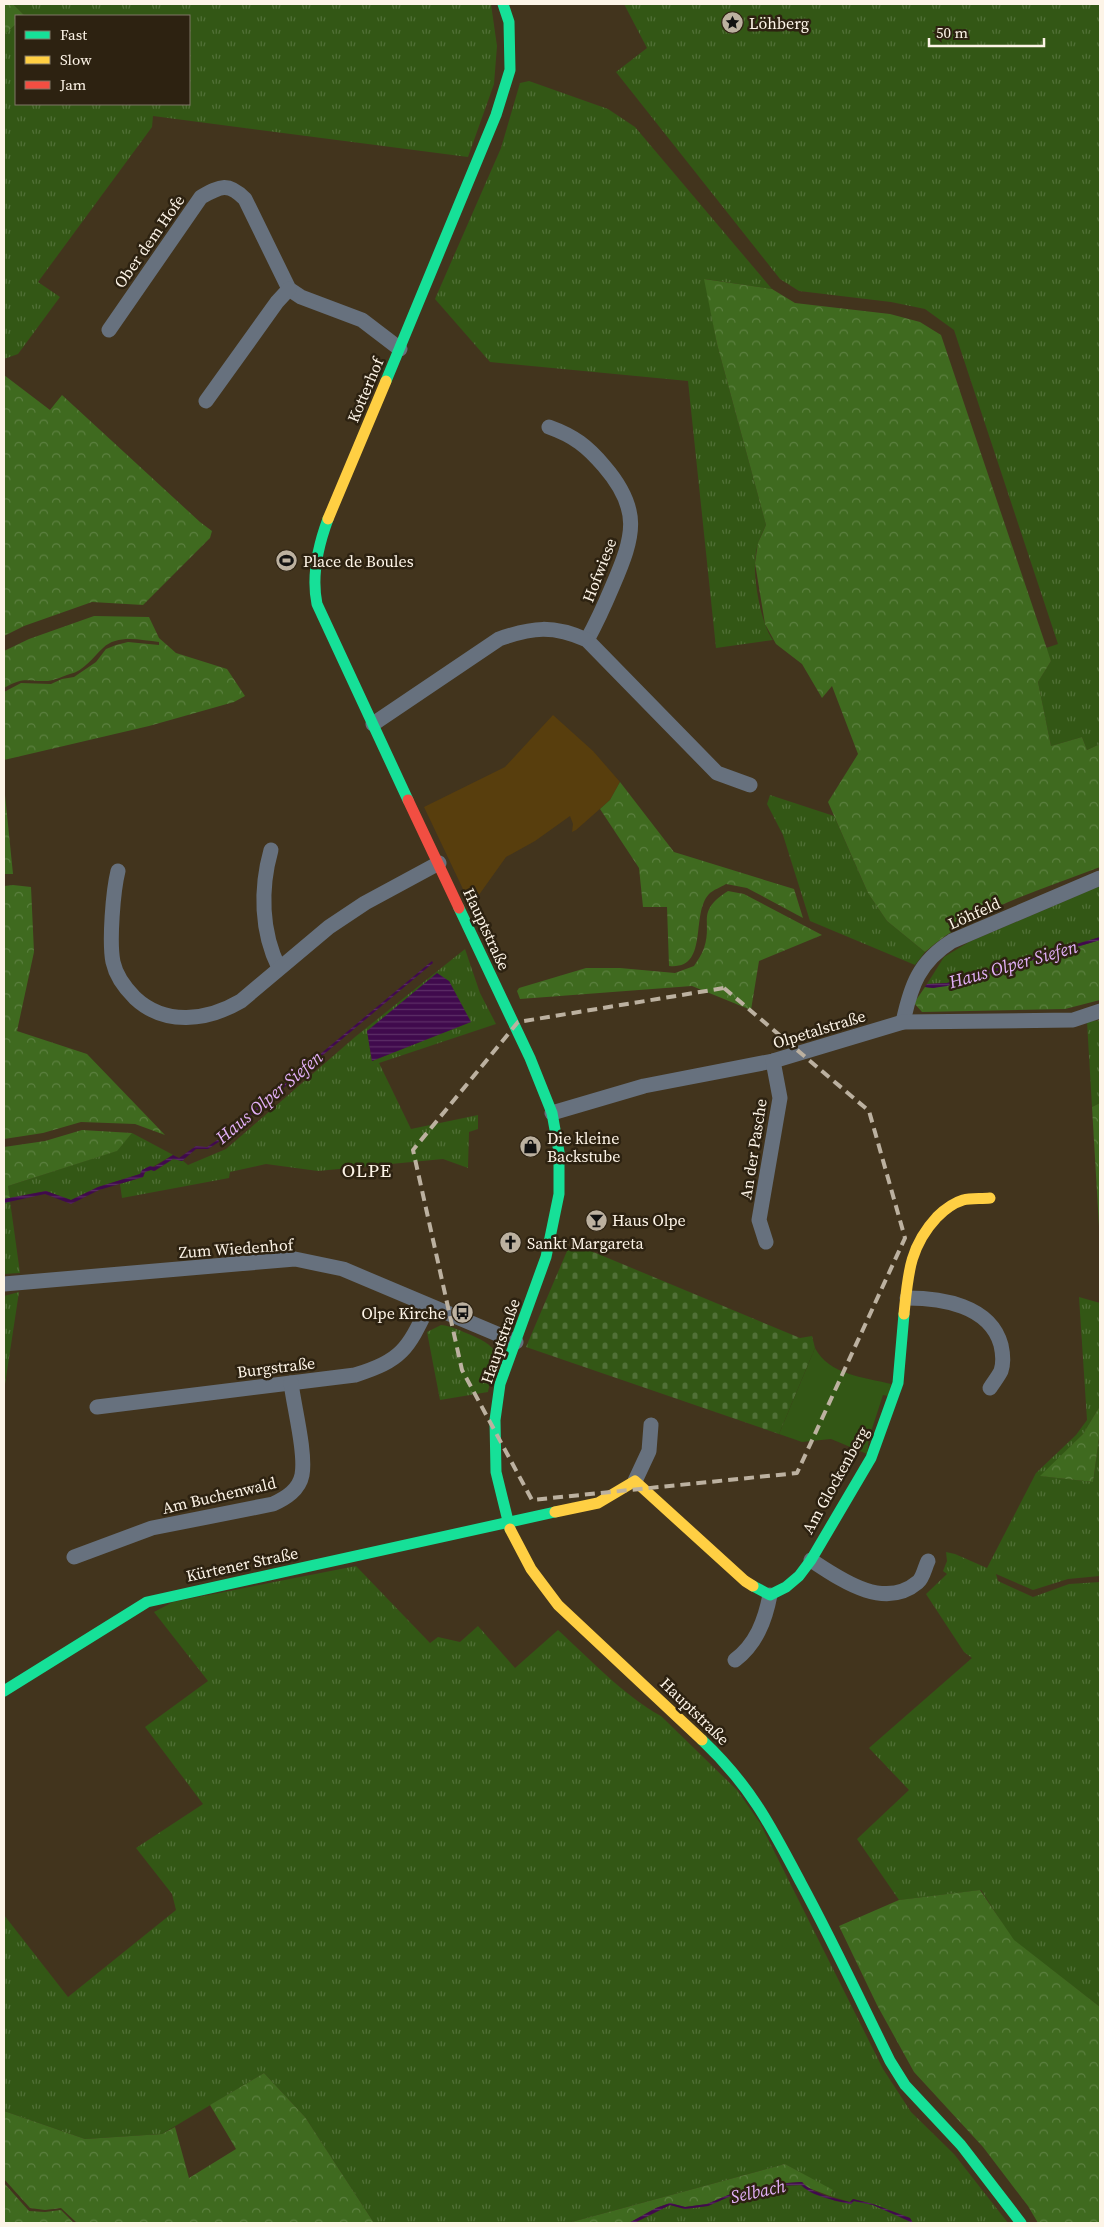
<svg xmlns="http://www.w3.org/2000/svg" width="1104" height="2227" viewBox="0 0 1104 2227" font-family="'Source Serif 4',serif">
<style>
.built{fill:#583e0d}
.grass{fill:url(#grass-tufts);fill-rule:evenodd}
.forest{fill:url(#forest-crowns)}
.cemetery{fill:url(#cemetery-stones)}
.green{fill:#335715}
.water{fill:url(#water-rules)}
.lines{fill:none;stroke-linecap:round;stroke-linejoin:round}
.street{stroke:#67717e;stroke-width:15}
.fast{stroke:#16e098;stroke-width:11}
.slow{stroke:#ffcf43;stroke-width:11}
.jam{stroke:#f24e42;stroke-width:11}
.marked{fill:none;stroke:#bcb1a0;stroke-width:4;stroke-dasharray:10 6;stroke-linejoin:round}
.labels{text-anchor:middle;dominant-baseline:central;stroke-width:5;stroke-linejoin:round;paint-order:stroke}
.poi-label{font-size:16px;fill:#fdf4e7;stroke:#2d2211;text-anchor:start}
.street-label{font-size:16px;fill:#fdf4e7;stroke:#2d2211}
.water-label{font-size:18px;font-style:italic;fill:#e3b0f8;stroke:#2d2211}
.quarter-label{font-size:19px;letter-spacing:1px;fill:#fdf4e7;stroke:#2d2211}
</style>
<defs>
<pattern id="grass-tufts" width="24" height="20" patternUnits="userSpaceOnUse" patternTransform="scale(1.25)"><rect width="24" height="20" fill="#335715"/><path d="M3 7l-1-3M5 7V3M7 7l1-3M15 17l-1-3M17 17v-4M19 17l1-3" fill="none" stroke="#517037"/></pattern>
<pattern id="forest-crowns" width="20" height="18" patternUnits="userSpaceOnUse" patternTransform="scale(1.25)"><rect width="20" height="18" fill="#3f6a1f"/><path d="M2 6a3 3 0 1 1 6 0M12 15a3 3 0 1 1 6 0" fill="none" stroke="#5c8040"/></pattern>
<pattern id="cemetery-stones" width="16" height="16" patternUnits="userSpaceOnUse" patternTransform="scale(1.25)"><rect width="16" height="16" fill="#335715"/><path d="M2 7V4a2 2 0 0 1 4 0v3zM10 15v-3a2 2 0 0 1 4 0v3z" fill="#517037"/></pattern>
<pattern id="water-rules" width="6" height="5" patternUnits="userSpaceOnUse" patternTransform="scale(1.25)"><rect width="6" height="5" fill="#400a4d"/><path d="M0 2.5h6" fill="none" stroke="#5c2e67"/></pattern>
</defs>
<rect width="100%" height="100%" fill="#42341d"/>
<polygon class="built" points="553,715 593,751 620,782 610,800 576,830 572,832 573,824 570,816 535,841 506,857 471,906 424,807 505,767"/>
<g class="grass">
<polygon points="13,4 491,4 497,46 494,84 468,157 153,116 152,127 38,282 60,297 18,354 4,359 4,35 16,24 16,104 189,104 189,16 25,16"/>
<polygon points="624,4 1100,4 1100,744 1087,750 1082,737 1051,746 1038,682 1051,661 1046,648 1058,644 954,330 925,309 891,302 799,291 780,279 616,72 647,48"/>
<path d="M529,81L608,109L635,127L772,289L705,279L717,344L766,525C760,537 755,549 755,563C754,582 761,624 773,640L716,648L688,381L490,362L435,299L501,148L520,83Z"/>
<polygon points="770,795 834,816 868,893 887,921 925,952 915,965 810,921 783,835 767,804"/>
<polygon points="1100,886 1100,937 947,983 927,984 944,957 969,942"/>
<path d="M465,949L480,993L496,1024L379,1063L411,1129L478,1115V1129L469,1132L468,1168L443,1159L318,1171L266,1164L230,1172L229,1178L122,1198L120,1184L143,1177L145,1172L151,1170L155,1171L173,1159L182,1160L188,1165L226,1149L355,1037ZM449,981L470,1022L372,1061L367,1031Z"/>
<polygon points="1100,1020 1100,1103 1092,1107 1087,1022"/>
<polygon points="132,1133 179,1158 173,1155 140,1174 98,1187 71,1200 46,1191 10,1198 8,1186 116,1151"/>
<polygon points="10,1201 20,1273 4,1274 4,1203"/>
<polygon points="19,1292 4,1391 4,1296"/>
<polygon points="1079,1297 1100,1303 1100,1406 1083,1434 1041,1476 1093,1482 1100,1431 1100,1576 1068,1579 1033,1590 996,1574 998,1581 1033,1597 1069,1584 1100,1582 1100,2007 1013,1940 981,1890 899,1900 857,1839 909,1790 869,1748 972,1658 964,1652 926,1594 947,1574 943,1571 947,1561 946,1552 955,1554 987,1568 1036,1473 1076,1435 1087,1420"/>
<path d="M441,1325C452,1326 461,1331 471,1335C508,1351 496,1360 488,1392L440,1400L427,1332Z"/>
<path d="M356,1566L430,1643L438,1637L460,1642L478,1626L515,1668L558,1630C590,1659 623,1695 661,1716L737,1790L760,1823L883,2069L911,2112L954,2154L1008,2223H913L910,2218L873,2204L853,2199L850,2202L830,2196L833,2191L785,2164L568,2223H374L305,2117L264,2073L162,2134L85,2139L4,2111V1915L68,1997L176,1910L172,1894L136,1848L203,1804L145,1727L208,1681L154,1612L173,1602Z"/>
<polygon points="801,2185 835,2201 851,2204 853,2201 873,2205 909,2220 911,2223 635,2223 670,2205 685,2209 708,2206 733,2195 749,2195 773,2186"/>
</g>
<g class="forest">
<polygon points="4,4 13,4 25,16 16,16 16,24 4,35"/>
<path d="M704,279L772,289L795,303L890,314L920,322L941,335L1051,661L1038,682L1051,746L1082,737L1087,750L1100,744V867C1041,890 973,909 925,952L887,921L868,893L828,802L858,754L832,686L822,698L802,664L776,644L765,624L755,563L758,543L766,525L717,344Z"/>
<polygon points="4,375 50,410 62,395 200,522 212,531 210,538 143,605 92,602 24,626 4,636"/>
<path d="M94,616L149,617L159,638L176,653L227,669L245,696L234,702L149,726L4,760V692L21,683L51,684L62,679L74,677L96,662L106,649L116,645L128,642L159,645V642C141,640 117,634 103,648C93,657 84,671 70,674C64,676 55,680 48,681C25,682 26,676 4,688V651L29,639Z"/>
<path d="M620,782L674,852L794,889L803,918L747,888L726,884C721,887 713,890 709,894C690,914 710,970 669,966L667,907H643L639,868L600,809L610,800Z"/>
<polygon points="4,785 13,874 4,874"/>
<polygon points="13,885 31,887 34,952 17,1031 87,1054 165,1135 135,1124 81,1122 43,1133 4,1139 4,886"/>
<path d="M728,891L744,894L822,935L759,961L751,1010L692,986L520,999L517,991L519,988L586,968H620L675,973L694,966C698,960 702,954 704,948C713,921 695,912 728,891Z"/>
<polygon points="1100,940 1100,1000 1065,1009 922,1012 914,1003 925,987 933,988"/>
<polygon points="1100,1103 1100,1243 1092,1107"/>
<polygon points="82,1130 132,1133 117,1151 8,1186 10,1198 4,1199 4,1147 45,1141"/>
<polygon points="1100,1406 1100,1431 1093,1482 1040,1476 1083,1434"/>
<polygon points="980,1890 1014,1940 1100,2007 1100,2223 1038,2223 1028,2206 983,2147 914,2072 877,2005 839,1926 899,1900"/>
<polygon points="264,2073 305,2117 374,2223 77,2223 61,2208 45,2210 30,2208 4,2179 4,2111 85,2139 162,2134 175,2127 189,2178 236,2149 210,2105"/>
<polygon points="785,2164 833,2190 830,2196 806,2187 802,2182 772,2184 749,2192 733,2193 707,2204 685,2207 670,2203 656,2208 629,2223 568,2223"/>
<polygon points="4,2183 29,2211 45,2212 61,2210 74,2223 4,2223"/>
</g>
<polygon class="cemetery" points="579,1246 800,1338 812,1336 815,1348 779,1434 526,1347 567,1251"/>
<path class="green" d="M815,1348C829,1375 864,1377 891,1384L888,1396L883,1395L869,1438L867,1454L831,1439L802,1442L779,1434Z"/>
<g class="water">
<polygon points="1100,937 1100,940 947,986 933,988 925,987 927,984 947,983"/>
<polygon points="432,961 433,963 237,1127 234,1132 208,1149 196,1149 182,1161 173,1159 154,1171 151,1170 145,1172 143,1177 99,1190 71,1204 45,1194 4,1203 4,1199 46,1191 71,1200 98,1187 140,1174 142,1170 150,1166 154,1167 173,1155 179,1158 196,1146 207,1147 232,1130 235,1125"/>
<polygon points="437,973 449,981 471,1022 372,1061 367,1031"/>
<path d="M802,2182C811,2193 836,2199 850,2202L853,2199L873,2204L910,2218L913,2223L873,2205L854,2201L851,2204C836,2201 811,2196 801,2185L773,2186L749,2195H733L708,2206L685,2209L670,2205L634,2223H629L656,2208L670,2203L685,2207L707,2204L733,2193L749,2192L772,2184Z"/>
</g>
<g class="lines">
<g class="street">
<path d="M109,330L201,197C221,186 228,182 245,199L289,289L301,297L362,320L400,349"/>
<polyline points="206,401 277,302 289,289"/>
<path d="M549,427C574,436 587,446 604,466C642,510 634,536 613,585C605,604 597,622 587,640"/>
<path d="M373,724L499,639C533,627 553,625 587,640L717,773L750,785"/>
<path d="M271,850C260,889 261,932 279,968"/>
<path d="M118,871C113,891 109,942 113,962C116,976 125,988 135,998C165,1026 207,1021 241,1001L329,927L365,903L439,863"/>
<path d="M903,1022C911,985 919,962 952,941L1100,878"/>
<polyline points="552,1113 644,1086 773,1061 903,1022 1073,1020 1100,1011"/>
<polyline points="766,1242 759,1220 780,1098 773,1061"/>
<polyline points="4,1284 295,1259 343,1269 516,1342"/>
<path d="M907,1298C941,1298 990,1305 1001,1345C1003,1354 1004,1362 1001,1371C998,1377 993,1383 990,1388"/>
<path d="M97,1407L355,1375C402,1360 407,1350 428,1307"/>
<polyline points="635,1481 649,1451 651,1425"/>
<path d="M74,1557L152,1528L273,1504C286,1498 299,1490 302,1475C306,1453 294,1407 291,1383"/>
<path d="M811,1560C840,1579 884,1611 918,1582C923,1578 925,1567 928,1561"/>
<path d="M735,1660C756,1644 765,1621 770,1595"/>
</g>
<g class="fast">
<polyline points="386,381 496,115 510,70 509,22 503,4"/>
<path d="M328,519C318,546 311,575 317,604L408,800"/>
<polyline points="459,908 530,1058 552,1113 559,1152 559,1194 546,1257 500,1384 495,1420 496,1472 510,1529"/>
<polyline points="753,1586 770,1595 786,1587 799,1576 811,1560 871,1458 898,1383 904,1314"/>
<polyline points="4,1691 147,1602 555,1512"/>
<path d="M702,1740C750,1785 771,1826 801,1883C833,1942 861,2002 890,2061L905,2085L961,2145L1021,2223"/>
</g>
<g class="slow">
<polyline points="328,519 386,381"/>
<path d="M904,1314C908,1275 909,1247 937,1217C944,1210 953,1203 963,1200C971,1198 981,1199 990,1198"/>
<polyline points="555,1512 598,1503 635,1481 745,1581 753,1586"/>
<polyline points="510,1529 531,1569 558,1605 702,1740"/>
</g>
<polyline class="jam" points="408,800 459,908"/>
</g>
<path class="marked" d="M724,988L869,1111L905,1238L797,1473L532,1500L462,1370L413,1150L518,1022Z"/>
<defs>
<symbol id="sight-disc" viewBox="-11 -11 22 22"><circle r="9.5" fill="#bcb1a0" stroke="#2d2211"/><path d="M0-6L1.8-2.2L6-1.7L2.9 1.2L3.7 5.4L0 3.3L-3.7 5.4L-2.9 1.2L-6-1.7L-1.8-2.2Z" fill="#111"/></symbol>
<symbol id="stadium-disc" viewBox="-11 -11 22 22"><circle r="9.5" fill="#bcb1a0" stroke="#2d2211"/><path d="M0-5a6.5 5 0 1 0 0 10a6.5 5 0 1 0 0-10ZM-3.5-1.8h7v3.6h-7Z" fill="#111"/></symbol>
<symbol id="shop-disc" viewBox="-11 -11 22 22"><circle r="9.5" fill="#bcb1a0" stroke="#2d2211"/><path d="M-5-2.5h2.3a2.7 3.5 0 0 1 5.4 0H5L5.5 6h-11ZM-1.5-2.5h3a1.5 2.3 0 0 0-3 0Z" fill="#111"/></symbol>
<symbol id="bar-disc" viewBox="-11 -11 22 22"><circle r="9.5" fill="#bcb1a0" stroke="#2d2211"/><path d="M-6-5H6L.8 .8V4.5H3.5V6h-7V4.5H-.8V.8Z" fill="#111"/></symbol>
<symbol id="church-disc" viewBox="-11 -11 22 22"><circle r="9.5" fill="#bcb1a0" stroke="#2d2211"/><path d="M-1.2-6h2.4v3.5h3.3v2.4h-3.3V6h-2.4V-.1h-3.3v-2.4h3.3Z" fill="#111"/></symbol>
<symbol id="bus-disc" viewBox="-11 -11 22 22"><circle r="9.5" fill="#bcb1a0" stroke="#2d2211"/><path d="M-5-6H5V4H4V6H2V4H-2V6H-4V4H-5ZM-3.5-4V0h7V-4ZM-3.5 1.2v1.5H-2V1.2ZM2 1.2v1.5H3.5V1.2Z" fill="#111"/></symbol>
</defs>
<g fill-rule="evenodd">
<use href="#sight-disc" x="720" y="10" width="25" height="25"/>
<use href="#stadium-disc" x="274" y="548" width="25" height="25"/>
<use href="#shop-disc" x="518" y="1134" width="25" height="25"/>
<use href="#bar-disc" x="584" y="1208" width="25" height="25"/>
<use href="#church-disc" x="498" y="1230" width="25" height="25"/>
<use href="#bus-disc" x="450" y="1300" width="25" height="25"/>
</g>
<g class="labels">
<g class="poi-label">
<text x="749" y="23">Löhberg</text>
<text x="303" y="561">Place de Boules</text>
<text x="547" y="1138">Die kleine<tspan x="547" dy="18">Backstube</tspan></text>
<text x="612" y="1220">Haus Olpe</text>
<text x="527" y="1243">Sankt Margareta</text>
<text x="446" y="1313" text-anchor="end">Olpe Kirche</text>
</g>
<g class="street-label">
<text transform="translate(149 241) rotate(-55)">Ober dem Hofe</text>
<text transform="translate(365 390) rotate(-67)">Kotterhof</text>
<text transform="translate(599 570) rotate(-69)">Hofwiese</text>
<text transform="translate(974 913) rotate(-24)">Löhfeld</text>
<text transform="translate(487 929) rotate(65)">Hauptstraße</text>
<text transform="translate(819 1029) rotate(-17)">Olpetalstraße</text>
<text transform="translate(753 1149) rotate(-81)">An der Pasche</text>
<text transform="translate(236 1248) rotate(-4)">Zum Wiedenhof</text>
<text transform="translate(500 1341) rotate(-71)">Hauptstraße</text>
<text transform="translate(276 1367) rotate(-7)">Burgstraße</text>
<text transform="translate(835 1480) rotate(-61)">Am Glockenberg</text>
<text transform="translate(219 1495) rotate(-13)">Am Buchenwald</text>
<text transform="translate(242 1564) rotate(-12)">Kürtener Straße</text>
<text transform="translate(695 1711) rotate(44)">Hauptstraße</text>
</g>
<g class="water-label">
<text transform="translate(1013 964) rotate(-16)">Haus Olper Siefen</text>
<text transform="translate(269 1097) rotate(-40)">Haus Olper Siefen</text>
<text transform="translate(758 2191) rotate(-12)">Selbach</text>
</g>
<g class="quarter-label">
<text x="367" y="1170">OLPE</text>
</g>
</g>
<rect width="1104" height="2227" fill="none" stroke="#fdf4e7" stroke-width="10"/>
<rect x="15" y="15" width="175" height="90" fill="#2d2211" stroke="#807667"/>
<rect x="25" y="31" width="25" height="8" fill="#16e098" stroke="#807667"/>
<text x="60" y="40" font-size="15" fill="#fdf4e7">Fast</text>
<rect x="25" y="56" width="25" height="8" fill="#ffcf43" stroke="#807667"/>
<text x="60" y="65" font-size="15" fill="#fdf4e7">Slow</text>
<rect x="25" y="81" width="25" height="8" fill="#f24e42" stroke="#807667"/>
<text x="60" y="90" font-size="15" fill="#fdf4e7">Jam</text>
<path d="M929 38v8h115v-8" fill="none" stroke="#fdf4e7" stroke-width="2.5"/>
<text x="936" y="38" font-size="15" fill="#fdf4e7" stroke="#2d2211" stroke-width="4" paint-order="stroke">50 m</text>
</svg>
